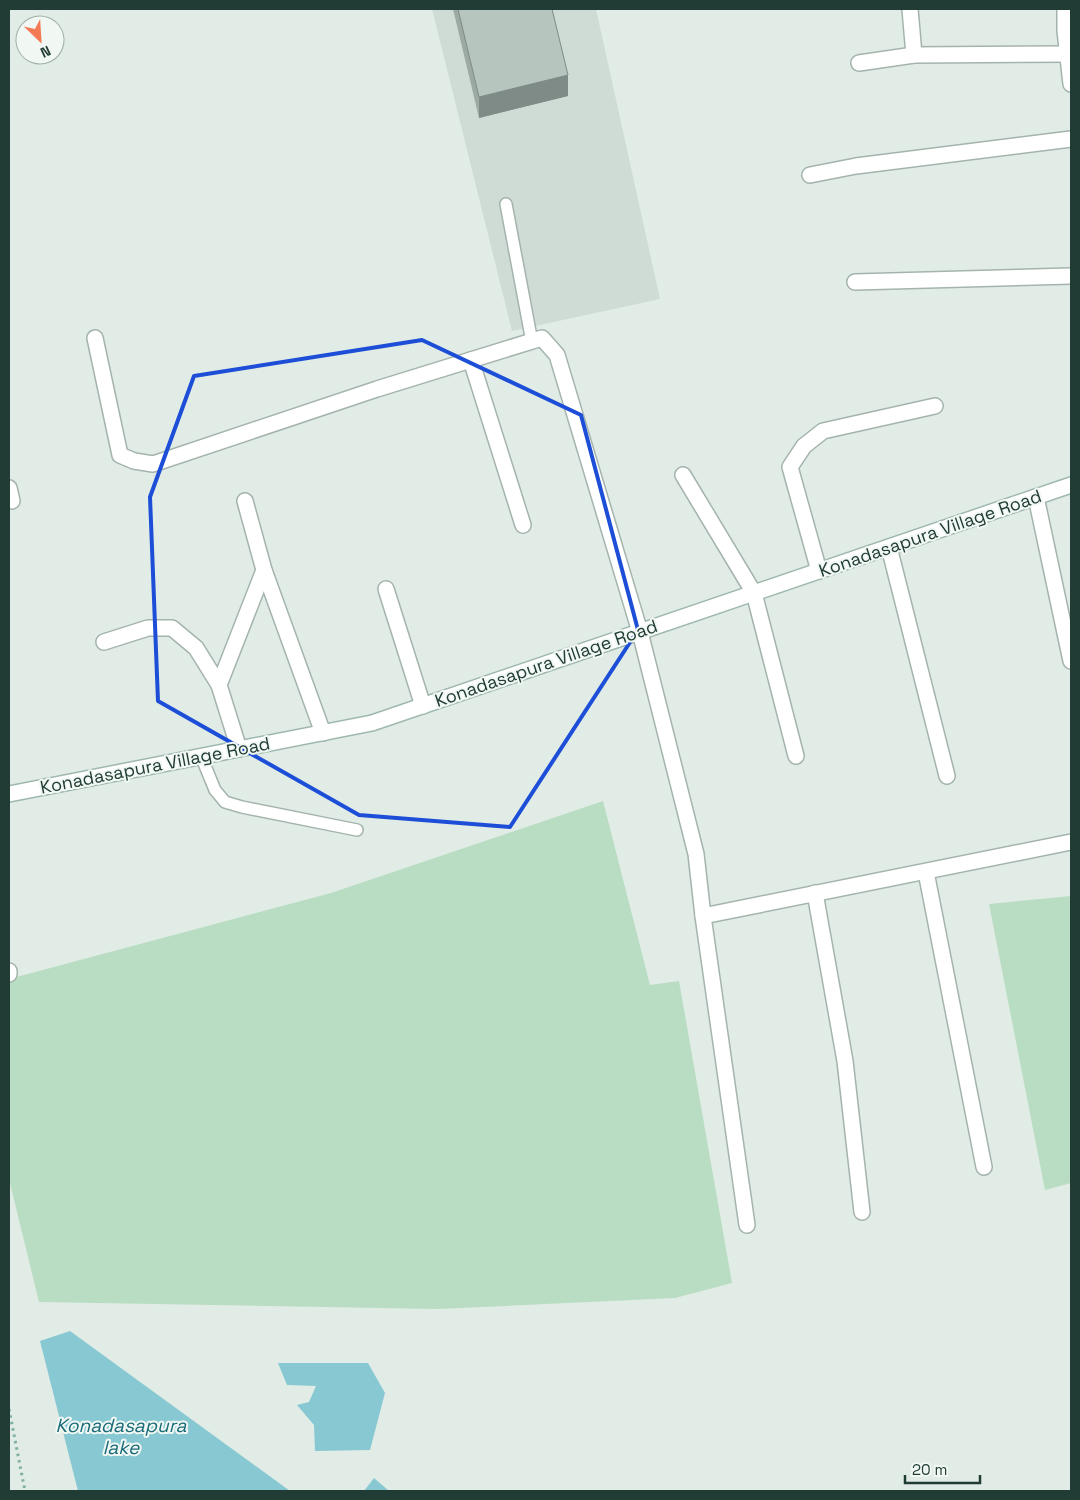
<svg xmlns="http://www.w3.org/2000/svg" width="1080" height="1500" viewBox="0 0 1080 1500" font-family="'Space Grotesk',sans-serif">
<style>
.built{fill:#cfdbd5}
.green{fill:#b9ddc2}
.water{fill:#87c8d2}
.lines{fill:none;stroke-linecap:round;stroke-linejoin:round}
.lane-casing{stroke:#a4b4ad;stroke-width:14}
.street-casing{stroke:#a4b4ad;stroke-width:18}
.secondary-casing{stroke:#9fb8ae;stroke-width:18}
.path{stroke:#80b0a0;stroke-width:3;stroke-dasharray:2.5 4;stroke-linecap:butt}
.lane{stroke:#fff;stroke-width:11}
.street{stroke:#fff;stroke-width:15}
.secondary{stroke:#fff;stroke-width:15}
.wall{fill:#9daaa4}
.shaded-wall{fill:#7f8b86}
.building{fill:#b6c6bf;stroke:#7f8b86}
.marked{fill:none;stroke:#1d4ed8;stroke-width:4;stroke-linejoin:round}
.labels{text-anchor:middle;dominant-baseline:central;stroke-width:4;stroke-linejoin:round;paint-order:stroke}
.street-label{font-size:18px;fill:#213c34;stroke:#f1f8f4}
.water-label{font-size:19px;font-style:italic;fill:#1a6b79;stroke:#f1f8f4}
</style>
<rect width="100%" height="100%" fill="#e1ece6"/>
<polygon class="built" points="432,9 596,9 660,299 512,331"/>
<g class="green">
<polygon points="603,801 650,985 679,981 732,1283 675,1298 438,1309 39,1302 9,1179 9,979 331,893"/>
<polygon points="1071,896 1071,1183 1045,1190 989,904"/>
</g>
<g class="water">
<polygon points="70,1331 290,1491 78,1491 40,1341"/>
<polygon points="278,1363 368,1363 385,1393 370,1450 315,1451 314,1425 297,1405 309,1402 316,1386 287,1385"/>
<polygon points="374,1478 389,1491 364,1491"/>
</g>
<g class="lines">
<defs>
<g id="lane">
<polyline points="506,204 532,342"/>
<polyline points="201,756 215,790 225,802 242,807 357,830"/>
</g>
<g id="street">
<polyline points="910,9 914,55"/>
<polyline points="1065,9 1065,31 1071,84"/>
<polyline points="859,63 914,55 1071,54"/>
<polyline points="810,175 856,166 1071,139"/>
<polyline points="855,282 1071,276"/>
<polyline points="95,338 120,455 134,461 153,464 377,389 542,338 557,355 640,632 696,854 703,916 747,1225"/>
<polyline points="471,360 523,525"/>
<polyline points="683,475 754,593 796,756"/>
<polyline points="9,488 12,501"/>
<polyline points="1036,497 1071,661"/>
<polyline points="245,501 264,570 323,733"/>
<polyline points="889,547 947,776"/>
<polyline points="819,571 790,467 804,446 823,431 935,406"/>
<polyline points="386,589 423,706"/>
<polyline points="104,642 148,628 172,628 196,648 219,685"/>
<polyline points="239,749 219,685 264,570"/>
<polyline points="926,872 984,1167"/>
<polyline points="815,893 845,1061 862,1212"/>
<polyline points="703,916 1071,842"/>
<polyline points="9,971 9,974"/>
</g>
<polyline id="secondary" points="9,794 372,723 1071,485"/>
</defs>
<use href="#lane" class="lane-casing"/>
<use href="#street" class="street-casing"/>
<use href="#secondary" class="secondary-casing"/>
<polyline class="path" points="9,1409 25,1491"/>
<use href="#lane" class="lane"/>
<use href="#street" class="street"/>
<use href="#secondary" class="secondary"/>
</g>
<polygon class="wall" points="453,9 552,9 568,96 479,118"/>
<polygon class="shaded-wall" points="568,75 568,96 479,118 479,97"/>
<polygon class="building" points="458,9 552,9 568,75 479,97"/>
<path class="marked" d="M422,340L581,415L638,630L510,827L359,815L158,701L150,497L194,376Z"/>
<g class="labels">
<g class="street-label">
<text transform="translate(930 533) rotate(-19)">Konadasapura Village Road</text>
<text transform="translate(546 663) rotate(-19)">Konadasapura Village Road</text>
<text transform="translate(155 765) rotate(-11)">Konadasapura Village Road</text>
</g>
<g class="water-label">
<text x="121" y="1425">Konadasapura<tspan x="121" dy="22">lake</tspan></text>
</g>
</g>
<rect width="1080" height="1500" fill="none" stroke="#213c34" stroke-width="20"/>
<g transform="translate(40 40) rotate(155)"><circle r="24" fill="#f1f8f4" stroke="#9eada7"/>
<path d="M0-4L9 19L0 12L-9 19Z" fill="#f47a56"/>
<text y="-8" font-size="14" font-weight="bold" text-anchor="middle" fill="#213c34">N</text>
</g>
<path d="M905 1475v8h75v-8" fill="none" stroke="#213c34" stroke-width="2.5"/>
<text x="912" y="1475" font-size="15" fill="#213c34" stroke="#f1f8f4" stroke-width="4" paint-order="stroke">20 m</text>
</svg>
